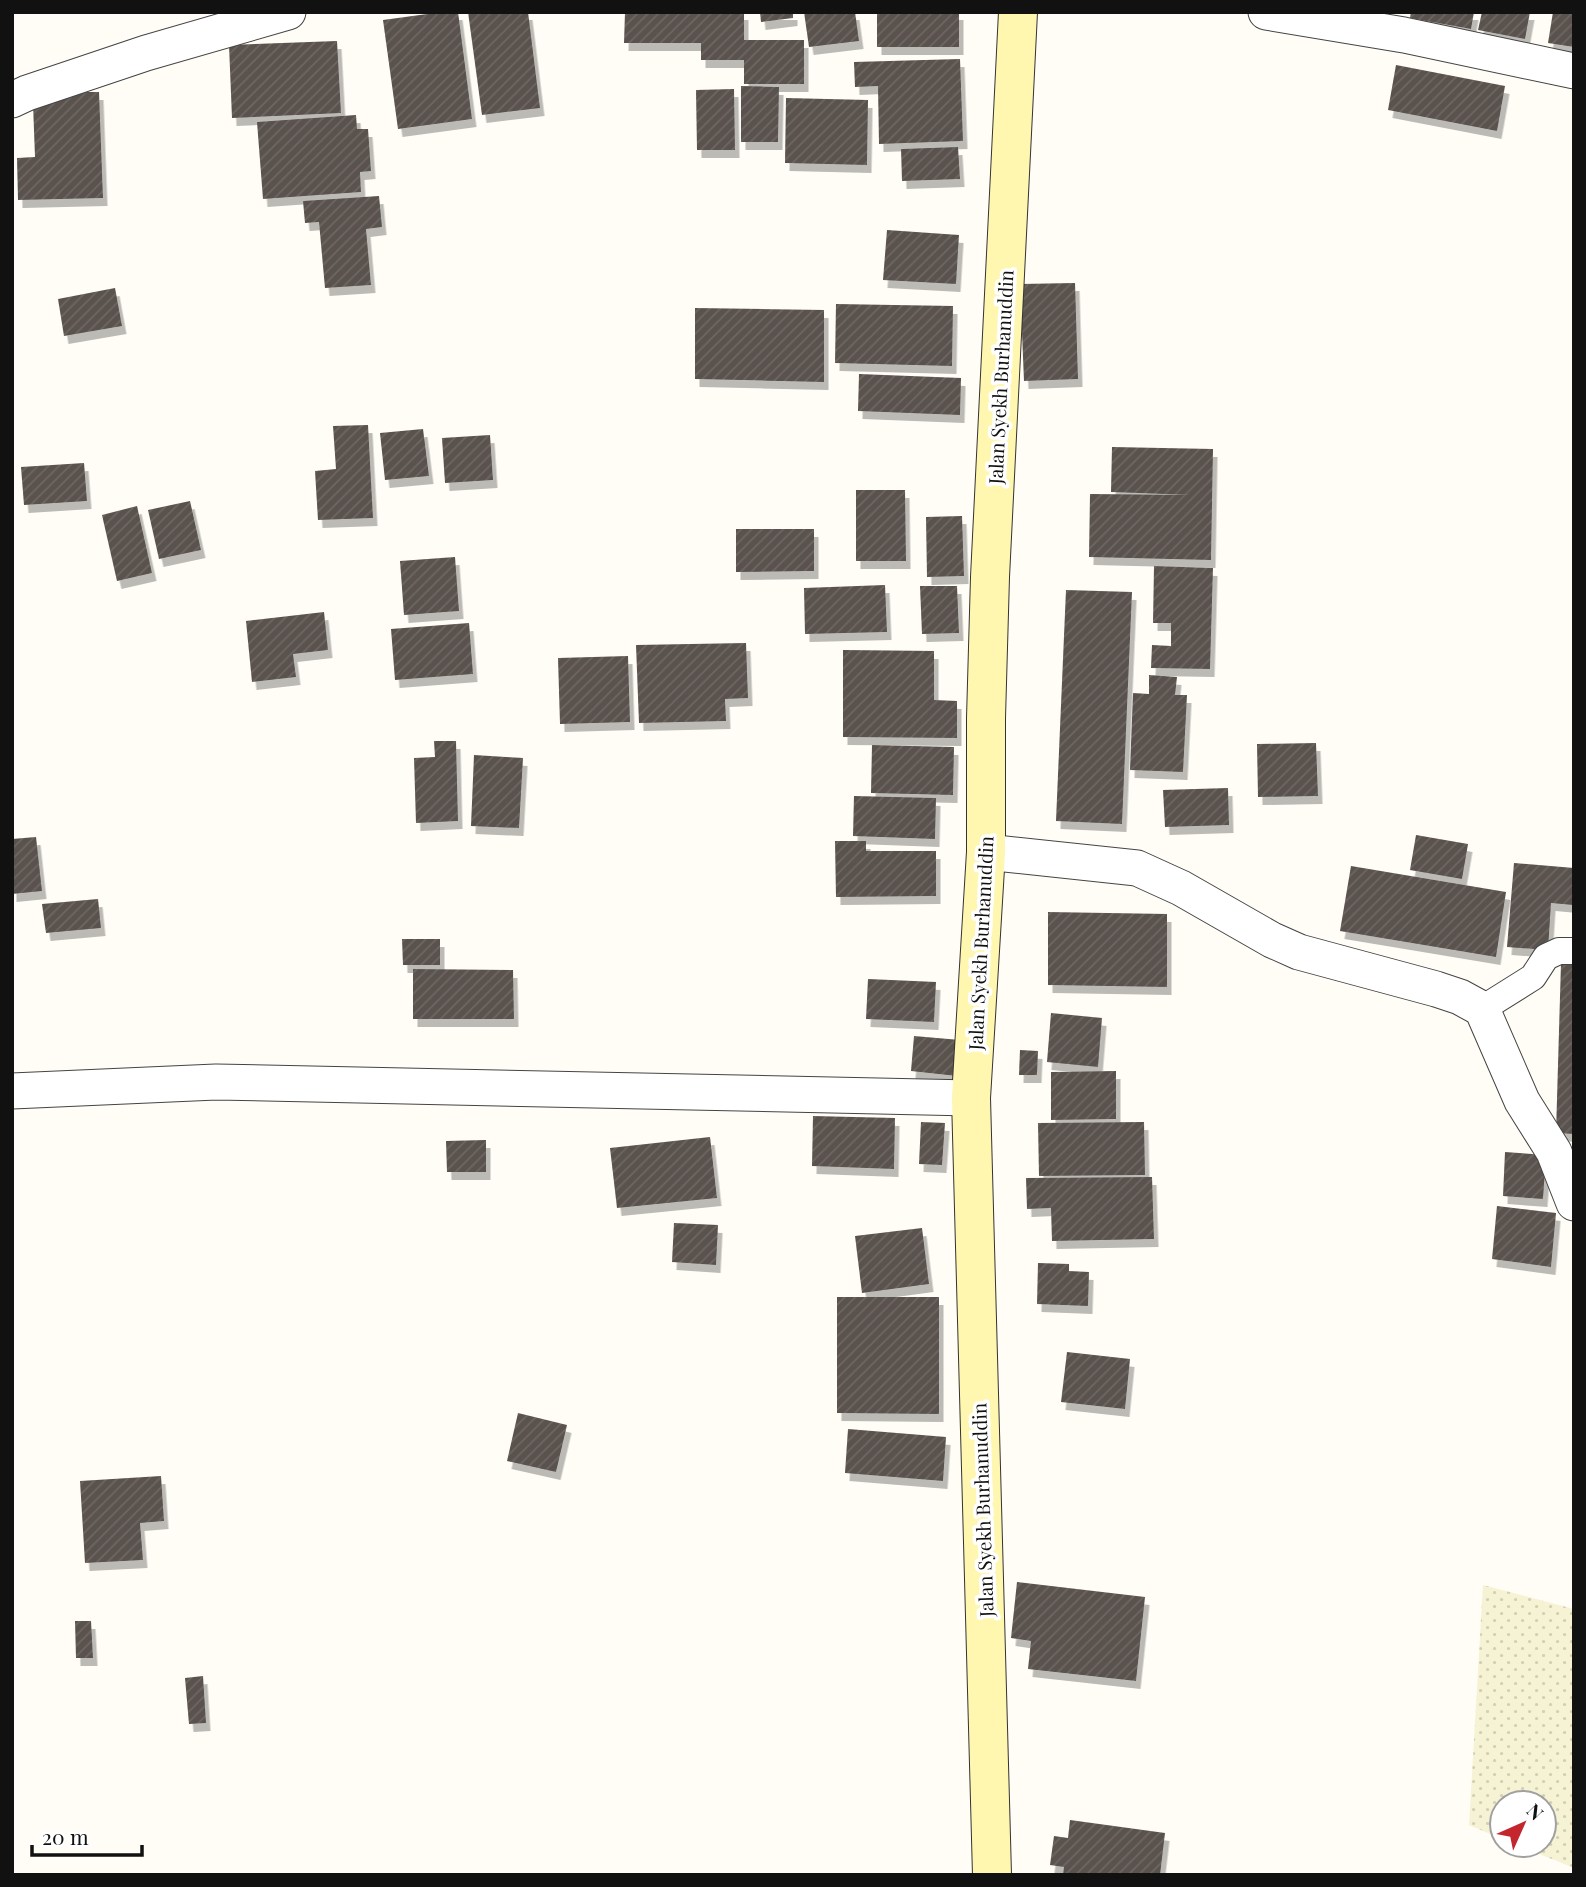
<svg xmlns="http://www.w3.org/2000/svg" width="1586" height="1887" viewBox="0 0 1586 1887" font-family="'Playfair Display',serif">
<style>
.farmland{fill:url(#farmland-dots)}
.building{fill:url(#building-hatch);filter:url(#shadow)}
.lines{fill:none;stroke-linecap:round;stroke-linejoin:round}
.pedestrian-casing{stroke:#444;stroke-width:28}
.minor-casing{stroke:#444;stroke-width:37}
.secondary-casing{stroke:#333;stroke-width:40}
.pedestrian{stroke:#fff;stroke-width:26}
.minor{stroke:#fff;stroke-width:35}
.secondary{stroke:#fff6b0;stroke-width:38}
.labels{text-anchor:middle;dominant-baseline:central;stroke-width:7;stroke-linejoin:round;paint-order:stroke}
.street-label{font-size:19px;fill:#111;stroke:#fff}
</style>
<defs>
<pattern id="farmland-dots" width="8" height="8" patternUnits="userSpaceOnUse" patternTransform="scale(1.75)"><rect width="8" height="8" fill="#f6f3d4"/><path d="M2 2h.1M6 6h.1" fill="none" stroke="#d2cfb5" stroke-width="1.8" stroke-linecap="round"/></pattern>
<pattern id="building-hatch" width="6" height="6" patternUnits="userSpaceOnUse" patternTransform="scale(1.75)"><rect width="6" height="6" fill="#5a524d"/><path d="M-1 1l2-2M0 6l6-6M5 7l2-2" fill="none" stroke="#6d6662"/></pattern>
<filter id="shadow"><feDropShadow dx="4.5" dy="8" stdDeviation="0" flood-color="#0004"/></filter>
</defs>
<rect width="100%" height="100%" fill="#fffdf5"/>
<polygon class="farmland" points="1483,1585 1574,1609 1574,1868 1517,1845 1544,1845 1544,1803 1502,1803 1502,1839 1469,1825"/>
<g class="building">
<polygon points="442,12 458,12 472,119 398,129 383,20"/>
<polygon points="468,12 528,12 540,108 482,115"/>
<polygon points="625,12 744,12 744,40 804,40 804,84 744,84 744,60 701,60 701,43 624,43"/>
<polygon points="760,12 793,12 793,18 761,22"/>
<polygon points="804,12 855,12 859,41 809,47"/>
<rect x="877" y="12" width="82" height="35"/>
<polygon points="1411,12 1474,12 1471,29 1410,18"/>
<polygon points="1482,12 1530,12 1525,39 1478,30"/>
<polygon points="1553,12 1574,12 1574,47 1548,43"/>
<polygon points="337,41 341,113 232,118 229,45"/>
<polygon points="960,59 963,141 879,144 878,86 855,87 854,62"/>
<polygon points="1396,65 1505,86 1497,131 1388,110"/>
<polygon points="741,86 779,87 778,142 741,142"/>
<polygon points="734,89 735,150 697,150 696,90"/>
<polygon points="47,92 99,92 103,198 18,200 17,158 35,157 33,104"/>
<polygon points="786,98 868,100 867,165 785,163"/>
<polygon points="356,115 357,129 368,129 371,171 360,172 361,192 263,199 257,122"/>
<polygon points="958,147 960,179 902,181 901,149"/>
<polygon points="379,196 382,227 366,229 371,285 325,288 319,222 305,223 303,201"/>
<polygon points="887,230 959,235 956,284 883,280"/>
<polygon points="1075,283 1078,379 1024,381 1020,284"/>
<polygon points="115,288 122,326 64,336 58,299"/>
<polygon points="836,304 953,306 952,366 835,363"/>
<polygon points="695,308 824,310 824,382 695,379"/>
<polygon points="859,374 961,378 960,415 858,411"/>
<polygon points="368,425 373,518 318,520 315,471 336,469 333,426"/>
<polygon points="423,429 429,476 385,480 380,433"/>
<polygon points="490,435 493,480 445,483 442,438"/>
<polygon points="1112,447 1213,449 1211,560 1089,557 1090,494 1191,495 1111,492"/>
<polygon points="84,463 87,501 24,505 21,467"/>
<polygon points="856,490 905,490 906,561 856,561"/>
<polygon points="190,501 201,550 159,559 148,510"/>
<polygon points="137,506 152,573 117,581 102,515"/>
<polygon points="962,516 964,576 927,577 926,517"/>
<polygon points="736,529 814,529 814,571 736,572"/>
<polygon points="455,557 459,611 404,615 400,561"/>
<polygon points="1154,566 1213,568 1210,669 1151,668 1152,645 1171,646 1171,623 1153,623"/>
<polygon points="885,585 887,632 805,634 804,588"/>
<polygon points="920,586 957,586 959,633 922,634"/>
<polygon points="1066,590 1132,592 1122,824 1056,821"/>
<polygon points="324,612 328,650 293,654 296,677 252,682 246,621"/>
<polygon points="469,623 473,674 395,680 391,629"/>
<polygon points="746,643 748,698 725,699 726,721 639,723 636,645"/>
<polygon points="843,650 934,651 934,700 957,701 957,738 843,737"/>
<polygon points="628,656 630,722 560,724 558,658"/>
<polygon points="1149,675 1177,677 1175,695 1187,695 1183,772 1130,770 1133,693 1149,694"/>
<polygon points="434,741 456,741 458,821 416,823 414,758 435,757"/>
<polygon points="1316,743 1318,796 1258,797 1257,744"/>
<polygon points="872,745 954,747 953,795 871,793"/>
<polygon points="474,755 523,758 519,828 471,826"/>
<polygon points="1228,788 1229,825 1165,827 1163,790"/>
<polygon points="854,796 936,798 935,839 853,836"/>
<polygon points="1416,835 1468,844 1462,879 1410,870"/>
<polygon points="36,837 42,891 12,894 12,839"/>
<polygon points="835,841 866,841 866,851 936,851 936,896 836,897"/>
<polygon points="1514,863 1574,868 1573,905 1551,903 1548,950 1507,947"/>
<polygon points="1351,866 1506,892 1496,957 1340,931"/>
<polygon points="98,899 101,928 46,933 42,904"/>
<polygon points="1048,912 1167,914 1167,987 1048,985"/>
<polygon points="402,939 440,939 440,965 403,965"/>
<polygon points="1561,963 1574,963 1574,1134 1556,1133"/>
<polygon points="413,969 513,970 514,1019 413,1019"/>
<polygon points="868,979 936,982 934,1022 866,1019"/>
<polygon points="1051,1013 1102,1018 1098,1067 1047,1062"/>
<polygon points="914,1036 960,1040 957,1076 911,1071"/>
<polygon points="1020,1050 1038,1051 1037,1075 1019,1075"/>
<polygon points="1116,1071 1116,1119 1051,1120 1051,1072"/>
<polygon points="813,1116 895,1118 894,1169 812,1166"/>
<polygon points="921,1122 945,1123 942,1165 919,1164"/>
<polygon points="1144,1122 1145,1175 1039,1176 1038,1123"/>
<polygon points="710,1137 717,1198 617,1208 610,1148"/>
<polygon points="486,1140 486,1172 447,1172 446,1141"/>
<polygon points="1505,1152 1546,1155 1543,1199 1503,1196"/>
<polygon points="1152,1177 1154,1239 1052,1241 1051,1208 1027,1209 1026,1178"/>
<polygon points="1497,1206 1556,1213 1551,1267 1492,1259"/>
<polygon points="674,1223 718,1225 716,1265 672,1262"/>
<polygon points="922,1228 929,1284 862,1293 855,1236"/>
<polygon points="1038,1263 1069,1264 1069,1271 1089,1272 1088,1306 1037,1304"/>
<polygon points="837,1297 939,1297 939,1414 837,1413"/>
<polygon points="1067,1352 1130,1359 1125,1409 1061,1402"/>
<polygon points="518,1413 567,1425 556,1472 507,1461"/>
<polygon points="848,1429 946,1437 943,1481 845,1473"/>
<polygon points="161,1476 164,1521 140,1523 143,1560 85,1563 80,1481"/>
<polygon points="1017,1582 1145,1597 1136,1681 1028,1669 1031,1641 1011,1638"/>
<polygon points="75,1621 91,1621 93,1658 76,1658"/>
<polygon points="203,1676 206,1723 189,1724 185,1678"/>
<polygon points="1070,1820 1165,1833 1160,1875 1063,1875 1064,1867 1050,1865 1054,1836 1068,1838"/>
</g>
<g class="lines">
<defs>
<polyline id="pedestrian" points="1482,1009 1533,977 1546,957 1559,951 1574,951"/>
<g id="minor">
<polyline points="1266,12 1404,35 1574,71"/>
<polyline points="12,100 27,93 146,53 288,12"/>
<polyline points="986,852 1137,868 1181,888 1272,940 1299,952 1436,989 1460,997 1482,1009 1522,1101 1554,1152 1574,1203"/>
<polyline points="12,1091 216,1082 971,1098"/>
</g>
<polyline id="secondary" points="992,1875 971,1098 986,852 986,718 990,577 1018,12"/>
</defs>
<use href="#pedestrian" class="pedestrian-casing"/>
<use href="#minor" class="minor-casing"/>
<use href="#secondary" class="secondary-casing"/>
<use href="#pedestrian" class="pedestrian"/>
<use href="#minor" class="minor"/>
<use href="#secondary" class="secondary"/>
</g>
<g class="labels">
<g class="street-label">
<text transform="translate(1000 377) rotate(-87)">Jalan Syekh Burhanuddin</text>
<text transform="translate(980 943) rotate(-87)">Jalan Syekh Burhanuddin</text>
<text transform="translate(982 1510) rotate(-92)">Jalan Syekh Burhanuddin</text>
</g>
</g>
<rect width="1586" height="1887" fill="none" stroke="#111111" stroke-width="28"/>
<g transform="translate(1523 1824) rotate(45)"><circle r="33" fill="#ffffff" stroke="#a0a0a0" stroke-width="2"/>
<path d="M0-5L12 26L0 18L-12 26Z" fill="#c4262e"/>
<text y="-10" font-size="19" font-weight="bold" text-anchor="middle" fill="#111111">N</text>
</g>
<path d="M32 1845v10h110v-10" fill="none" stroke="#111111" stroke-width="3.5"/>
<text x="42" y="1845" font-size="21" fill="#111111" stroke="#ffffff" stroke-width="5" paint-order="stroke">20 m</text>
</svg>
